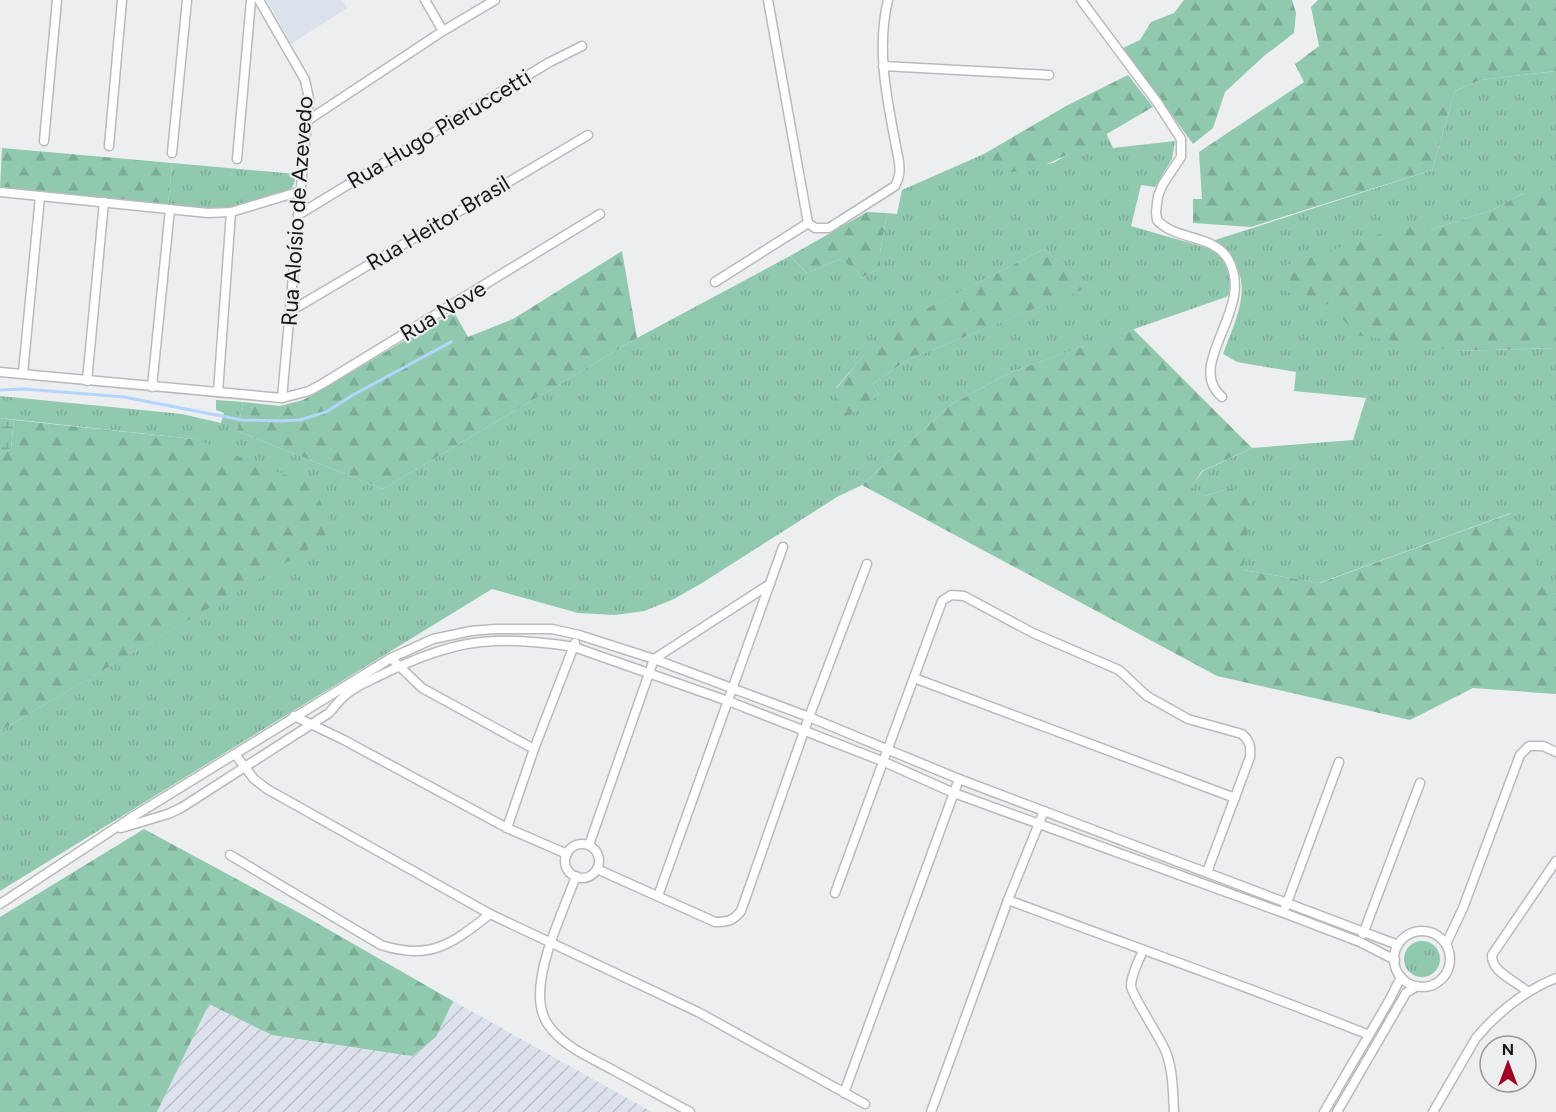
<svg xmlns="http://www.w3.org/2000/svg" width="1556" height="1112" viewBox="0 0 1556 1112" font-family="Figtree,sans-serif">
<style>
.industrial{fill:url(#industrial-furrows)}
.built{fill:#dce2eb}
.grass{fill:url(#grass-tufts);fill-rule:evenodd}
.forest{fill:url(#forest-firs)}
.wetland{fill:url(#wetland-marsh)}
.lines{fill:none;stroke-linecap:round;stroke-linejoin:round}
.stream{stroke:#b4d6fe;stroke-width:3}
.street-casing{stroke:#b8babc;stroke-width:11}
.street{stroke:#fff;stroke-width:8}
.labels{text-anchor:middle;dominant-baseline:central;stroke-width:4.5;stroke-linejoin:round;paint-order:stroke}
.street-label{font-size:22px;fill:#171718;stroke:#eceef0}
</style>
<defs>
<pattern id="industrial-furrows" width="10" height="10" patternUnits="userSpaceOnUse" patternTransform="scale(1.5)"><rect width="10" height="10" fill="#dce2eb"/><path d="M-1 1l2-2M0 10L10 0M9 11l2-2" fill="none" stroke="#bcc1c9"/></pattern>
<pattern id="grass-tufts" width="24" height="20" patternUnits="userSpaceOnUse" patternTransform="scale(1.5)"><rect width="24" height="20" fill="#91c9af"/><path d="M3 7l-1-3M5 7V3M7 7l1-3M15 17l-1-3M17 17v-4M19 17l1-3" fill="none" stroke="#7cac96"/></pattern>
<pattern id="forest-firs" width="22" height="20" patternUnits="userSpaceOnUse" patternTransform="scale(1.5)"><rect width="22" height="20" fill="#91c9af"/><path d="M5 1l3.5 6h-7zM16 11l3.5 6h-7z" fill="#7cac96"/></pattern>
<pattern id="wetland-marsh" width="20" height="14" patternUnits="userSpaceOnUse" patternTransform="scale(1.5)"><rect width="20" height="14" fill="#91c9af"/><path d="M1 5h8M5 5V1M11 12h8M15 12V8" fill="none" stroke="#7cac96"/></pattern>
</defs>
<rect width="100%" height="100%" fill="#eceef0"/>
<polygon class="industrial" points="453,1001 652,1112 157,1112 209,1003 272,1035 436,1037"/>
<polygon class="built" points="267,0 342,0 347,8 291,44"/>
<g class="grass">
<path d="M1556,71V193H1524L1492,210L1430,230L1330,303L1456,351L1556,348V593L1551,596L1511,513L1319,583L1243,570L1232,488L1204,496L1190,488L1203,471L1252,448L1353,440L1366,398L1294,391L1296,372L1237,362L1223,354C1234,323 1255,286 1230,257C1225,251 1218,246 1212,241L1432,170L1455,91L1481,80Z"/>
<path d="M1106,133L1113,148L1175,141L1172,159L1155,187L1141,185L1131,226L1214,250L1225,262L1229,271L1231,293L1226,297L1011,372L950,405L862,485L837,497L702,583L674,599L644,611L615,615L578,613L492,589L0,891V731L335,533L194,439L0,418V396L182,414L221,423L224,413L216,410V400L243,402L237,431L383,489L637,338L790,256L807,273L840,259L858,272L861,278L880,268V253L887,213L897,214L902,190L984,154L1000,169L1053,163ZM1044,249L1088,287L907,360L873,384L879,396L836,388L881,335L907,319Z"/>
<polygon points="172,163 296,174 294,184 289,191 239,207 216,210 168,206"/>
<circle cx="1422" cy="959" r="18"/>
</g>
<g class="forest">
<polygon points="1184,0 1292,0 1296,13 1294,33 1264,56 1225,92 1213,128 1193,144 1123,48 1140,40 1151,22 1174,13"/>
<polygon points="1318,0 1556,0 1556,71 1481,80 1455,91 1432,170 1251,227 1193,223 1193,199 1202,199 1199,152 1304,82 1295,64 1319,46 1311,7"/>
<path d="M1128,75L1153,107C1122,124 1034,183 1001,170C995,167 989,159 984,154L1066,106Z"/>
<polygon points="2,148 172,163 168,206 0,189"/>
<polygon points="1524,193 1556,193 1556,348 1456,351 1356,335 1330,303 1315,310 1273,282 1287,265 1413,223 1430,230 1492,210"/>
<polygon points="867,212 887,213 880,253 880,268 861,278 858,272 840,259 807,273 790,256"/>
<polygon points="1044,249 1089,287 907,360 873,384 879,396 835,424 836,389 881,334 906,319"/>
<polygon points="622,251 637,338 383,489 237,431 243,402 280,406 303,400 454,312 468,337 513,319"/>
<polygon points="1133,329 1252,448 1202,471 1191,487 1204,496 1232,488 1252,496 1243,570 1320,583 1512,513 1551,595 1556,593 1556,694 1473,688 1410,720 1217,676 862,485 950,405 1011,372"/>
<polygon points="14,420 194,439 312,485 336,533 0,731 0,455 11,448"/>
<polygon points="144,829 303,915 453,1001 436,1037 412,1056 272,1035 209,1004 157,1112 0,1112 0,917"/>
</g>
<polygon class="wetland" points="0,418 14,420 11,448 0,455"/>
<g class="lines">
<polyline class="stream" points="0,390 24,389 124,397 242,420 281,421 300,420 326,412 353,395 451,342"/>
<defs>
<g id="street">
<polyline points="259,0 305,80 309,99 282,398"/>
<polyline points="425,0 443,31"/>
<path d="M1081,0L1157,102L1181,139V157L1163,184L1158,196L1156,212L1157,220C1176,241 1213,234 1228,259C1257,308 1183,364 1222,397"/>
<polyline points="883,66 1049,75"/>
<polyline points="307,121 443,31 495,0"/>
<polyline points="44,141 57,0"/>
<polyline points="109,146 122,0"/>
<polyline points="172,153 187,0"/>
<polyline points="237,159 251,0"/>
<polyline points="0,192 208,213 231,212 301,191"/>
<polyline points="298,215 548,63 582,46"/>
<path d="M808,223L815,228H829L895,186C900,177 900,171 899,162C889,108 875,54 888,0"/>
<polyline points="715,282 808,223 768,0"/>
<polyline points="289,312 588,135"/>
<polyline points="0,372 282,398 309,391 322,384 600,214"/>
<polyline points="23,373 40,196"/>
<polyline points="87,381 104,202"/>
<polyline points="152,387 170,209"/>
<polyline points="218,392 231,212"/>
<polyline points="391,658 422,688 534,749"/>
<polyline points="914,678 1235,798"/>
<polyline points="294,716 344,740 507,828 567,854"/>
<polyline points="235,754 254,779 267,789 490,914 698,1012 865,1104"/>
<path d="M121,828L168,814L181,808L329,713C335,706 341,698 348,693C358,685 369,681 381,675C416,658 455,642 495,641C522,640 548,643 574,647L728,701L882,761L954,793L1284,913L1360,942L1395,960"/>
<polyline points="507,828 534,749 575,643"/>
<circle cx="582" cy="861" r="17"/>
<polyline points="589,845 654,659 770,584"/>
<path d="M230,855L381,945C430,961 452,944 490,914"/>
<path d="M597,869L715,922C727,922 733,921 741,911L809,717L867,564"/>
<path d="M576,876C563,912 540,958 540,995C540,1006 543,1018 549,1026C564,1047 591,1058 613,1070C639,1084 664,1098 690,1112"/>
<path d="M835,893L942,601L951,595L964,596L1033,633L1119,670L1147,696L1188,719L1242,734C1250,741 1251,747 1250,757L1207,872"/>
<polyline points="658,896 783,547"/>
<path d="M1008,900C1128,945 1250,987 1369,1035"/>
<polyline points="0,904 129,819 391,658 433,639 471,631 495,629 552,629 579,635 654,659 809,717 959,779 1398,945"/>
<polyline points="1285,908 1339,762"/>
<circle cx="1422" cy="959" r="28"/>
<polyline points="1363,934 1420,783"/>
<polyline points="1446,944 1463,908 1520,755 1529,746 1543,746 1556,752"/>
<path d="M1143,950C1139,961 1131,974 1131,986C1132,996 1160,1037 1166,1052C1173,1071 1173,1092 1174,1112"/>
<path d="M1528,992C1516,981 1491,972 1492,955L1556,861"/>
<polyline points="844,1093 959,779"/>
<polyline points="931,1112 1008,900 1044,811"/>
<polyline points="1324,1112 1390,999 1401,977"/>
<polyline points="1337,1112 1406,993 1417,986"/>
<path d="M1433,1112L1476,1038C1498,1012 1524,991 1556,978"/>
</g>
</defs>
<use href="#street" class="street-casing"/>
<use href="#street" class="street"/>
</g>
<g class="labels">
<g class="street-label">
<text transform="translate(439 129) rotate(-31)">Rua Hugo Pieruccetti</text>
<text transform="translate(297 211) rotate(-86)">Rua Aloísio de Azevedo</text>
<text transform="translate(438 223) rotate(-31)">Rua Heitor Brasil</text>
<text transform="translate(443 311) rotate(-31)">Rua Nove</text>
</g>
</g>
<g transform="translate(1508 1064)"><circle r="28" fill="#eceef0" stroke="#97989a" stroke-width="1.5"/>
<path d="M0-4.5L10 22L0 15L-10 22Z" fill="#a20325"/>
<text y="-9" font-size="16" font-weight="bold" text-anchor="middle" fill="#171718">N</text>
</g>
</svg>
